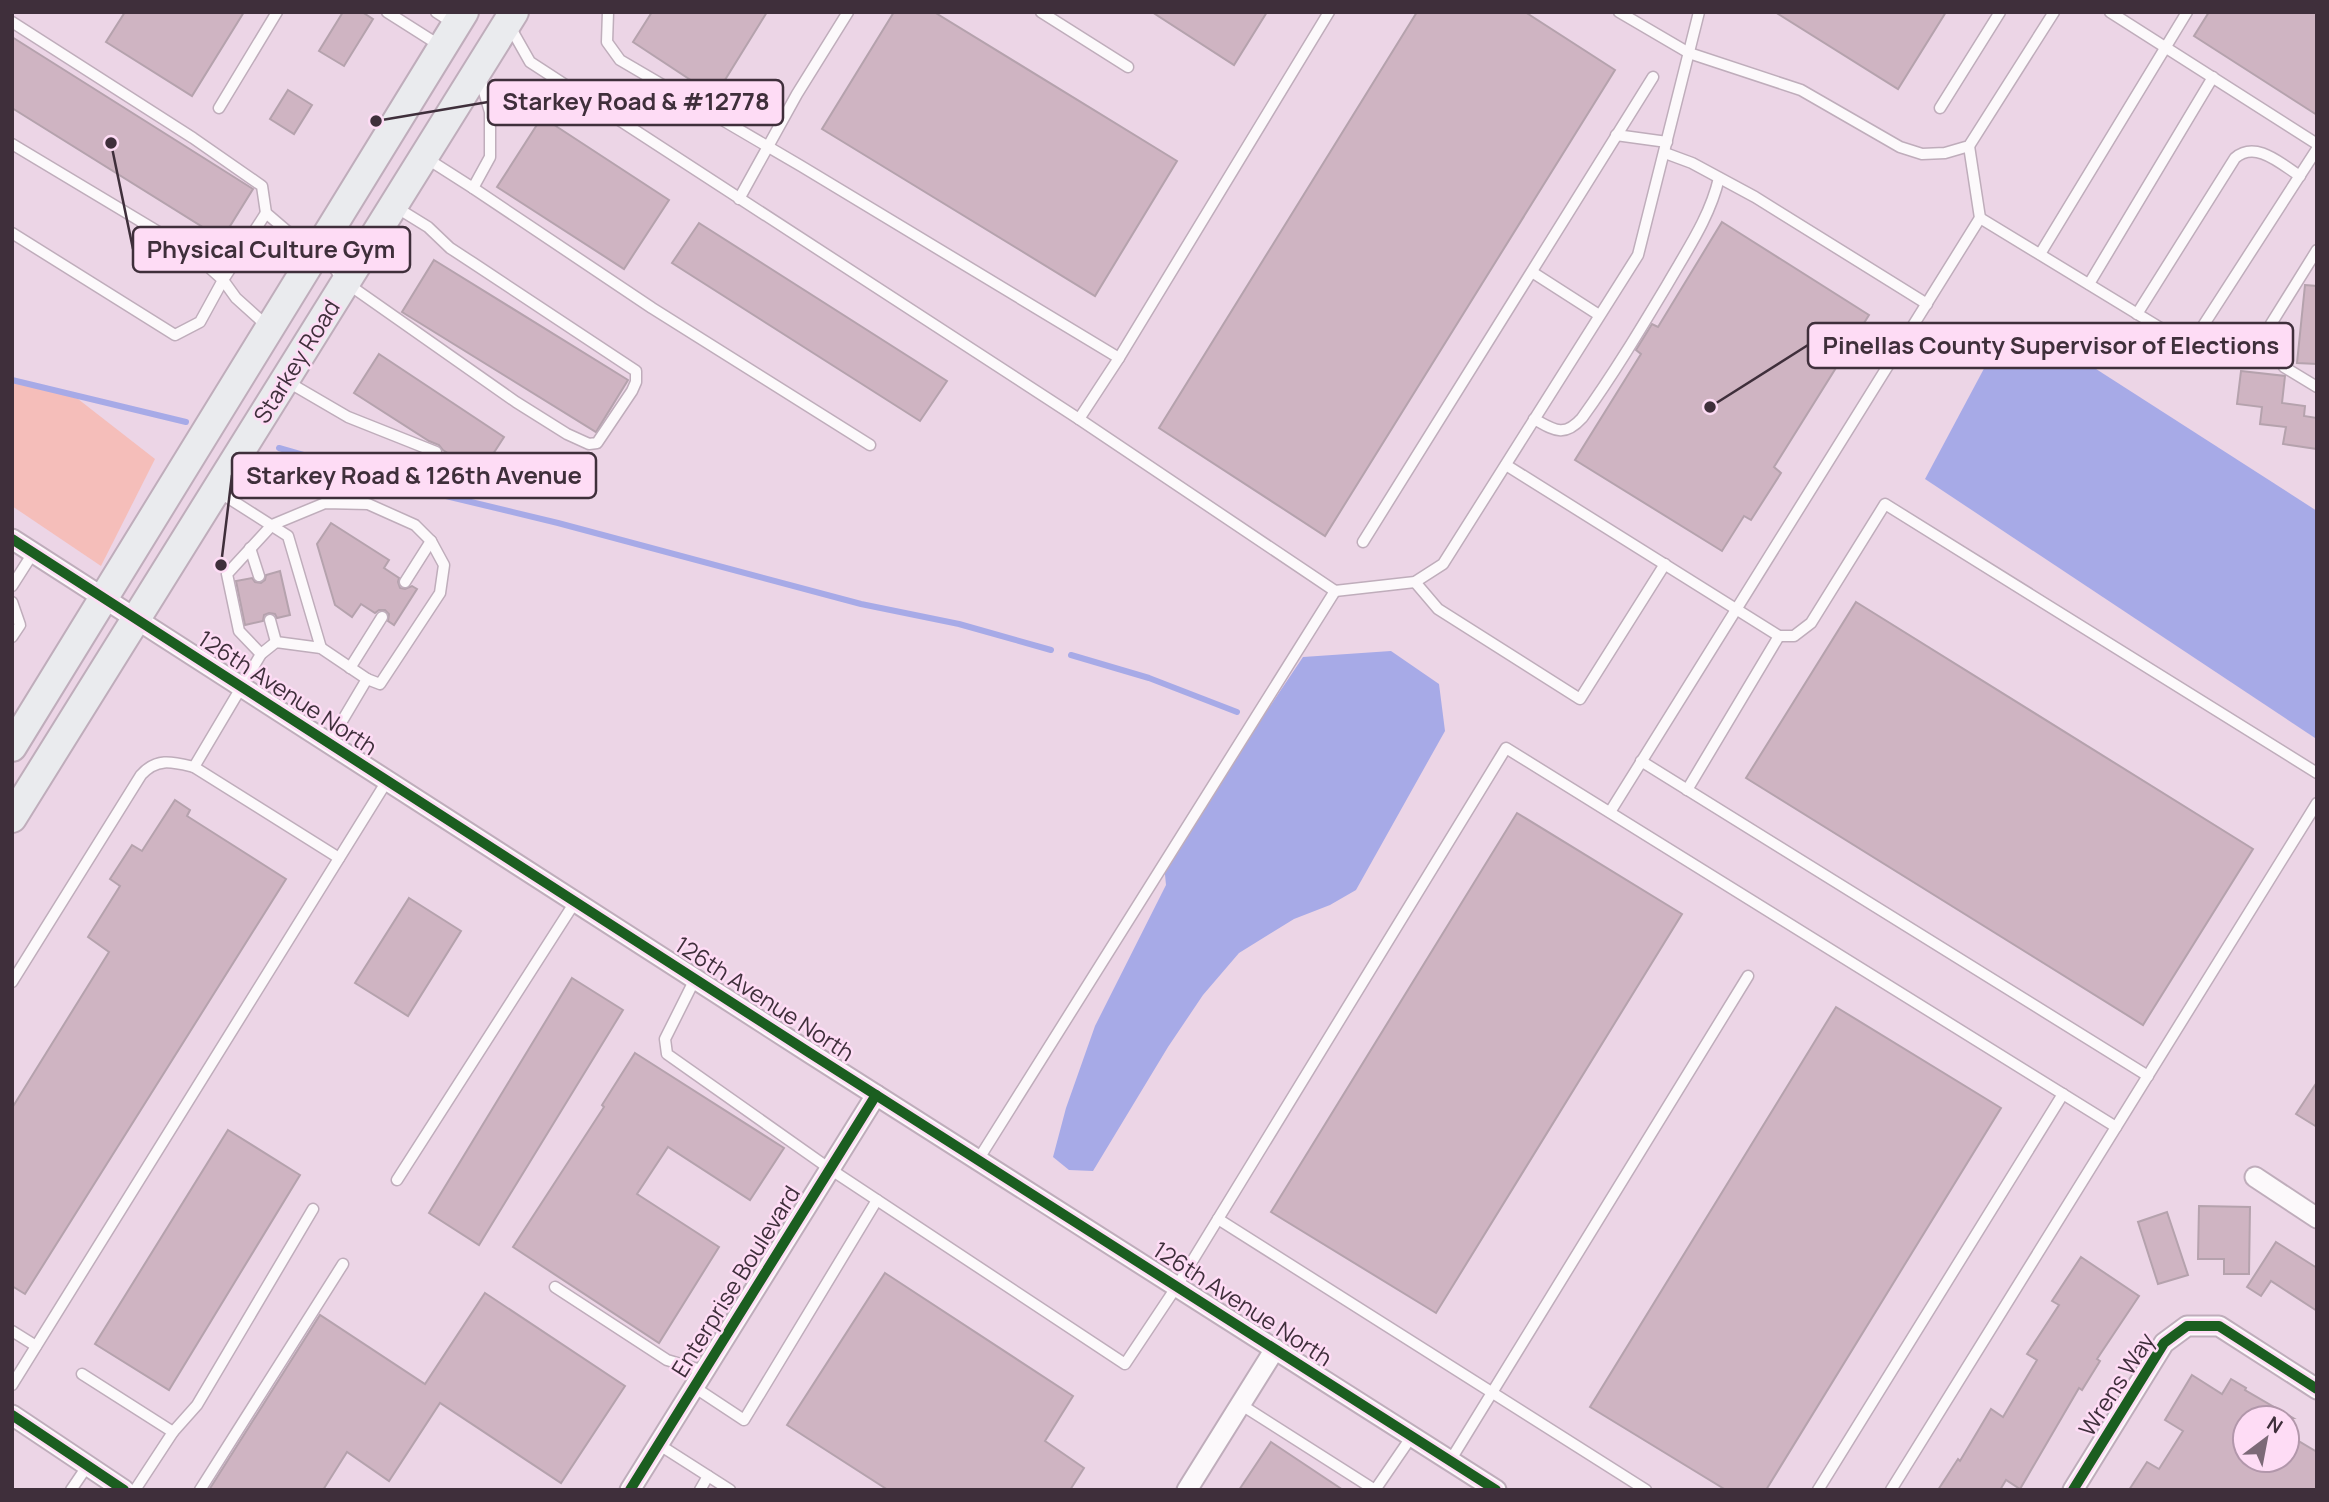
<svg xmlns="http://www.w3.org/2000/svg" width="2329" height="1502" viewBox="0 0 2329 1502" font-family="Manrope,sans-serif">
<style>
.green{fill:#f5beba}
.water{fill:#a7aae7}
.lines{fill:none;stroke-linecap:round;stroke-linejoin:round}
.stream{stroke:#a7aae7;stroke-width:6}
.building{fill:#cfb4c2;stroke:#b5a2ad;stroke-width:2}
.service-casing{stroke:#bfadbb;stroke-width:13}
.minor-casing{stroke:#bfadbb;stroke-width:23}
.secondary-casing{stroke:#bfadbb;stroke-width:32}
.service{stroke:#fcf9fb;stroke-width:10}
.minor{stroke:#fcf9fb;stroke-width:19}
.secondary{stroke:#eaebee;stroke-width:28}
.cycleway-casing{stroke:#fedcf5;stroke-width:15}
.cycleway{stroke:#1b5e20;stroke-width:10}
.labels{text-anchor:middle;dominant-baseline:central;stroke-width:5;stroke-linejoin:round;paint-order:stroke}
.street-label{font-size:23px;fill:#3f2f3b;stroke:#fedcf5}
.leader{fill:none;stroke:#3f2f3b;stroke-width:2.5}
.callout-dot{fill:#3f2f3b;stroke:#fedcf5;stroke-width:2.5}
.callout{fill:#fedcf5;stroke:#3f2f3b;stroke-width:2.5}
.callout-label{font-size:24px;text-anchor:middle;font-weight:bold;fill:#3f2f3b}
</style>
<rect width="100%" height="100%" fill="#ecd5e6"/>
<polygon class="green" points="12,378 78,399 155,459 101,566 12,506"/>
<g class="water">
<polygon points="2054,342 2317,511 2317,735 2315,738 1925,479 1995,348"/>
<polygon points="1391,651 1439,684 1445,731 1356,890 1330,905 1294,919 1239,953 1203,995 1168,1047 1093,1171 1069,1170 1053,1157 1066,1108 1095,1026 1166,885 1164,864 1303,657"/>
</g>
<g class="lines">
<g class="stream">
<polyline points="12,380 186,422"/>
<polyline points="279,448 446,496 558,523 861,604 959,624 1051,650"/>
<polyline points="1071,655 1149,678 1237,712"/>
</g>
</g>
<g class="building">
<polygon points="125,12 244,12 192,96 106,42"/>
<polygon points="343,12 362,12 373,19 344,66 319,51"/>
<polygon points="652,12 767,12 715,96 633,42"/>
<polygon points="894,12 934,12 1177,161 1095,296 822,129"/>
<polygon points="1152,12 1267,12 1234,65"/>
<polygon points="1417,12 1525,12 1615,70 1325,536 1159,428"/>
<polygon points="1775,12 1946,12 1898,89"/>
<polygon points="2209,12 2317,12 2317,115 2194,36"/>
<polygon points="12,37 253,189 222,239 12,108"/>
<polygon points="288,90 312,105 294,134 270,119"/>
<polygon points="542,117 669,200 624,269 497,187"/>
<polygon points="1722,222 1869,315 1774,467 1781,473 1751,520 1744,516 1722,551 1575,460 1641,354 1636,350 1652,324 1658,327"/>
<polygon points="699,223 947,381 920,421 672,263"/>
<polygon points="434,260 628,380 596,432 402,312"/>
<polygon points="2305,285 2317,286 2317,364 2297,363"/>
<polygon points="379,354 504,437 480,474 443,450 439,445 429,441 354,393"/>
<polygon points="2241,371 2285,376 2282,403 2305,406 2304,416 2317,418 2317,449 2283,444 2286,427 2260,424 2262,407 2237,404"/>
<polygon points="331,523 389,560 384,568 399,578 398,582 400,588 405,589 412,586 417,589 394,625 388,621 389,614 385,610 379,610 375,613 361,604 352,617 335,605 317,544"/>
<polygon points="280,571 290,615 277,618 275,614 269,613 264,615 263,621 245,625 236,581 252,578 255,582 261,583 265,580 266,575"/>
<polygon points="1856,602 2253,849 2143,1025 1746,778"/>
<polygon points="175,800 190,810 187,816 286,879 25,1294 12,1286 12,1108 109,952 88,937 120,886 110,879 132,845 142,851"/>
<polygon points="1517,813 1682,914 1436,1313 1271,1212"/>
<polygon points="409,898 461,931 408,1016 355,983"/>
<polygon points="572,978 623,1010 479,1245 429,1213"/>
<polygon points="1836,1007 2001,1108 1766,1490 1726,1490 1590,1407"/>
<polygon points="635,1053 784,1148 750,1200 668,1147 637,1194 719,1247 659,1343 513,1247 604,1107 602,1105"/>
<polygon points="2317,1082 2317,1127 2296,1114"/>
<polygon points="228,1130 300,1175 169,1390 95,1344"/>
<polygon points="2199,1206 2250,1207 2249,1274 2224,1274 2224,1259 2198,1259"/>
<polygon points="2167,1212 2188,1275 2158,1284 2138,1222"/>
<polygon points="2276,1242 2317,1268 2317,1311 2271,1281 2261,1296 2247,1287"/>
<polygon points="2081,1257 2139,1296 2097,1359 2100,1361 2082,1390 2079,1388 2020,1489 2006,1480 2000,1490 1938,1490 1958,1459 1960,1461 1991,1409 2003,1417 2037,1360 2027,1354 2059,1305 2052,1301"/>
<polygon points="885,1273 1073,1396 1045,1441 1084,1468 1070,1490 888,1490 787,1425"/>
<polygon points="485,1293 625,1386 561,1483 440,1403 389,1481 347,1452 323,1490 209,1490 320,1315 425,1384"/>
<polygon points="2192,1375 2222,1394 2231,1379 2246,1388 2245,1390 2293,1418 2245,1418 2245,1460 2287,1460 2287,1453 2295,1439 2317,1452 2317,1490 2129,1490 2147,1462 2159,1469 2183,1431 2165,1420"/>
<polygon points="1271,1442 1343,1490 1239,1490"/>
</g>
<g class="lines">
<defs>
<g id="service">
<polyline points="387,12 439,45"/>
<polyline points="436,12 453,23"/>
<polyline points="608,12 607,42 620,60 801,166 1119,358"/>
<polyline points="1041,12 1128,67"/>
<polyline points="1619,12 1689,53 1801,90 1900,147 1922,154 1945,153 1969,146 2054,12"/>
<polyline points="2110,12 2317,144"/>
<polyline points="12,22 193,138 262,186 266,213 287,231 319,249 345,282 516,402 567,434 589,444 597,443 632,391 636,382 636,371 473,263 450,248 428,227 394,206"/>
<polyline points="509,25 530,62 1079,419 1119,358 1329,12"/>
<polyline points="219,108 277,12"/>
<polyline points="1940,108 2000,12"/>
<polyline points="1616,135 1667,142"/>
<polyline points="12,144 192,252 223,280 236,298 267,326"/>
<polyline points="1665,153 1692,163 1755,197 1927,304"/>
<polyline points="426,158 473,188 490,157 490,112 480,78"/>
<polyline points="473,188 652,308 870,445"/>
<polyline points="739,199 797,94 848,12"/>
<polyline points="1980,218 2190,346 2317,149"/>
<polyline points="12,233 175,335 200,322 223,280 266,213"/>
<polyline points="2317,250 2271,324 2270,346 2284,367 2317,387"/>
<polyline points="2040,254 2187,12"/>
<polyline points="1532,272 1599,315"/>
<polyline points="2089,284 2213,77"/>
<path d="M2137,314L2235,158C2256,140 2281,164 2300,176"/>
<polyline points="288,382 348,417 436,452"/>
<path d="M1534,419C1554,430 1564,438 1582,418C1613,375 1640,330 1667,285C1687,250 1710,217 1719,178"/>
<polyline points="1506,465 1779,636 1794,636 1811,623 1885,504 2317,773"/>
<polyline points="219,492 288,536 321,648"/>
<polyline points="1363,542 1653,77"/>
<polyline points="250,548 259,576"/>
<polyline points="405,582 431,541"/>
<polyline points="1415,582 1438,609 1580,699 1665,564"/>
<polyline points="12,586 33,553"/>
<polyline points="1335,591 1415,582 1443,564 1638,255 1699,12"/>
<polyline points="12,602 20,625 12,637"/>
<polyline points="270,620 276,642"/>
<polyline points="261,654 239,631 227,574 272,525 325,503 368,504 415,525 431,541 444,565 440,593 380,684 367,679"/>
<polyline points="350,668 382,617"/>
<polyline points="1641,761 2148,1076"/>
<polyline points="194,767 339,858"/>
<polyline points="1687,790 1779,636"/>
<polyline points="1610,812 1980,218 1969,146"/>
<polyline points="695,979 665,1039 667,1054 830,1169 1125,1364 1177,1286 1506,748 2116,1127"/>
<path d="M12,982L141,775C157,757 173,762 194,767L261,654L276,642L321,648L367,679L329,743"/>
<polyline points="978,1160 1335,591 1079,419"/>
<polyline points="397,1180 575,902"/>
<polyline points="1218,1219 1646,1490"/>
<polyline points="555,1287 667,1360 704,1371"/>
<polyline points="12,1331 36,1346"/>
<polyline points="82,1374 173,1432 135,1490"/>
<polyline points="12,1385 387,781"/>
<polyline points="694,1387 744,1420 877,1200"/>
<polyline points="1240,1404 1375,1490"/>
<polyline points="173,1432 197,1405 313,1209"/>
<polyline points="658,1444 730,1490"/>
<polyline points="1450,1461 1748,976"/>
<polyline points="71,1490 88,1465"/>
<polyline points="200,1490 343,1264"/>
<polyline points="700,1490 708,1476"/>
<polyline points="1375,1490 1412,1436"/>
<polyline points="1818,1490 2063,1094"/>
<polyline points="1891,1490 2317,803"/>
</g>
<g id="minor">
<polyline points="12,539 810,1053 1496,1490"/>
<polyline points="2255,1177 2317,1218"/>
<polyline points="12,1415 124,1490"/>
<polyline points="630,1490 876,1095"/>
<polyline points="1187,1490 1275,1349"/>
<polyline points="2073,1490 2164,1343 2187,1326 2219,1326 2317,1389"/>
</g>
<g id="secondary">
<polyline points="12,747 464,12"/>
<polyline points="12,818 514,12"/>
</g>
</defs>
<use href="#service" class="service-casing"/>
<use href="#minor" class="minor-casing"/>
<use href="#secondary" class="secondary-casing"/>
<use href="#service" class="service"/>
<use href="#minor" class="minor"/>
<use href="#secondary" class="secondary"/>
<defs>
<g id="cycleway">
<polyline points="12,539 810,1053 1496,1490"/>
<polyline points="12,1415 124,1490"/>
<polyline points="630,1490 876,1095"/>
<polyline points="2073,1490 2164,1343 2187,1326 2219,1326 2317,1389"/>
</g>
</defs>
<use href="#cycleway" class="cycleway-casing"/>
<use href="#cycleway" class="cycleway"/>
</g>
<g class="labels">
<g class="street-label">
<text transform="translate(296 361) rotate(-58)">Starkey Road</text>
<text transform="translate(288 692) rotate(33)">126th Avenue North</text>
<text transform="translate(765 998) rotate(33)">126th Avenue North</text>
<text transform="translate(735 1281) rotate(-58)">Enterprise Boulevard</text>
<text transform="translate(1243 1303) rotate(33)">126th Avenue North</text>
<text transform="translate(2116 1384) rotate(-57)">Wrens Way</text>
</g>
</g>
<path class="leader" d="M376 121L488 102M111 143L133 249M1710 407L1808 345M221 565L232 475"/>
<g class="callout-dot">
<circle cx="376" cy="121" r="7"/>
<circle cx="111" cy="143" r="7"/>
<circle cx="1710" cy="407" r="7"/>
<circle cx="221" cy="565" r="7"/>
</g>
<g class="callout">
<rect x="488" y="80" width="295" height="45" rx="7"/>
<rect x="133" y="227" width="277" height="45" rx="7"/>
<rect x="1808" y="323" width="485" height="45" rx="7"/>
<rect x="232" y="453" width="364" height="45" rx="7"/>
</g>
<g class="callout-label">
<text x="636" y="110">Starkey Road &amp; #12778</text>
<text x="271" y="258">Physical Culture Gym</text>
<text x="2051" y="354">Pinellas County Supervisor of Elections</text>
<text x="414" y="484">Starkey Road &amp; 126th Avenue</text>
</g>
<rect width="2329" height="1502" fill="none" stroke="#3f2f3b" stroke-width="28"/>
<g transform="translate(2266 1439) rotate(32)"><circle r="33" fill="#fedcf5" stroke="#b297ab" stroke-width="2"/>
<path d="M0-5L12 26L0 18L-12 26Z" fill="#7c6977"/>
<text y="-10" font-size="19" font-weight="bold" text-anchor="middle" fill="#3f2f3b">N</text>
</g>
</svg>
